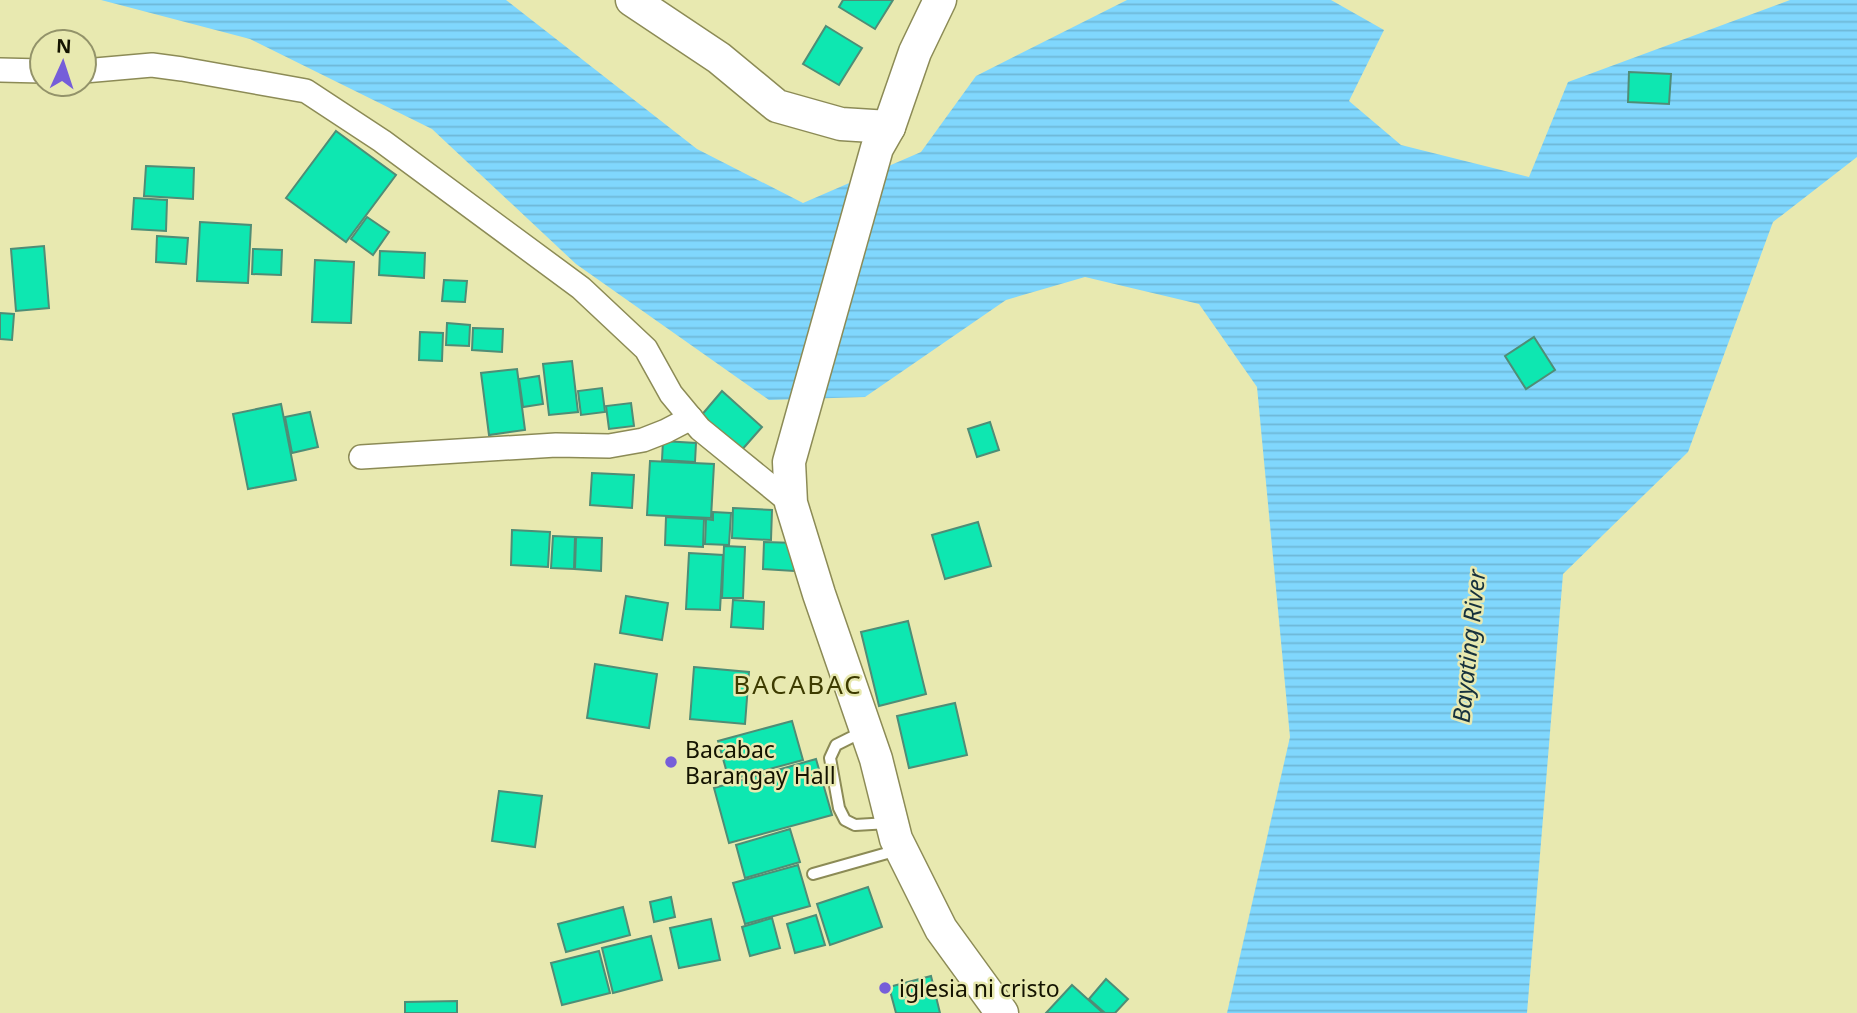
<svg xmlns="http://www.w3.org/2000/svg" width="1857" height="1013" viewBox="0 0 1857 1013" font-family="'Noto Sans',sans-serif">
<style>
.water{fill:url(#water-rules)}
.building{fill:#0ee7b1;stroke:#4f8d76;stroke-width:2}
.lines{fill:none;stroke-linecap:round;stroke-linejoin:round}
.lane-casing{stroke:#8c8b56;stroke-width:14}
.street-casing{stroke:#8c8b56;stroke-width:26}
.secondary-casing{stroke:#8c8b56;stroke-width:35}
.lane{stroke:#fff;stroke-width:10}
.street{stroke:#fff;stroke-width:23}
.secondary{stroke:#fff;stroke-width:32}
.poi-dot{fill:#765ed9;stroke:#e8e9b0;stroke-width:2.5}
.labels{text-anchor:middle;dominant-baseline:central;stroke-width:5;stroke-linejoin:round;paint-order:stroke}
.poi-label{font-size:23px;fill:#141301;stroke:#e8e9b0;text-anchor:start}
.water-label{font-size:24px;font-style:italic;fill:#16313d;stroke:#e8e9b0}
.quarter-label{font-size:26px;letter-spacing:2px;fill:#3d3b00;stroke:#e8e9b0}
</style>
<defs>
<pattern id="water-rules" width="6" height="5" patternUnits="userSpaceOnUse" patternTransform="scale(1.75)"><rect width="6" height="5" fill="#80d7fd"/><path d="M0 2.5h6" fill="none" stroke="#6eb8d7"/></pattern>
</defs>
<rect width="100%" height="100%" fill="#e8e9b0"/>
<polygon class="water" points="101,0 506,0 697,149 803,203 921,152 976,76 1127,0 1331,0 1384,30 1349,101 1401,145 1529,177 1568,82 1790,0 1857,0 1857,157 1773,222 1688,452 1563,574 1527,1013 1227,1013 1290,737 1257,387 1199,304 1085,277 1006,300 865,397 769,400 576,264 432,129 250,39"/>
<g class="building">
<polygon points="843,0 893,0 875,29 839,7"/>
<polygon points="826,26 862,48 839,85 803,64"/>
<polygon points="1629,72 1671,74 1669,104 1628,102"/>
<polygon points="336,131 396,175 346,242 286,198"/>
<polygon points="146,166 194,168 193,199 144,196"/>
<polygon points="134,198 167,200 166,231 132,229"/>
<polygon points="367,217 389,232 373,255 351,239"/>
<polygon points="200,222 251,225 248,283 197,281"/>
<polygon points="157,236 188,238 186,264 156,262"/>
<polygon points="44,246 49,308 16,311 11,249"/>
<polygon points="253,249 282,250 281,275 252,274"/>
<polygon points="380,251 425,253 424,278 379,275"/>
<polygon points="315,260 354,262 351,323 312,322"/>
<polygon points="444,280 467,281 465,302 442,301"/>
<polygon points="0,313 14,314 12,340 0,339"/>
<polygon points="447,323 470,325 469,346 446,345"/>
<polygon points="473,328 503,329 502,352 472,350"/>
<polygon points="420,332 443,333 442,361 419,360"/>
<polygon points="1534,337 1555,370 1526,389 1505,356"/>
<polygon points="572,361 578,412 549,415 543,364"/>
<polygon points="517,369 525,430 489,435 481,373"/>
<polygon points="539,376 543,404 523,407 519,379"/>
<polygon points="602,388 605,412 581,415 578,391"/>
<polygon points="722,391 762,427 740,452 700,417"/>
<polygon points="631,403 634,426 609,429 606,406"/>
<polygon points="281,404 296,480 248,489 233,414"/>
<polygon points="310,412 318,447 292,453 285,417"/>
<polygon points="990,422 999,450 977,457 968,429"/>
<polygon points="663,441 696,443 695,462 662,460"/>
<polygon points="650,461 714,464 711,518 647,515"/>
<polygon points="592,473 634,475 632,508 590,505"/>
<polygon points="733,508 772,510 771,540 732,538"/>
<polygon points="713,512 731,513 729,545 705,544 706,519 713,520"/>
<polygon points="666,517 704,519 703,547 665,545"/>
<polygon points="978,522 991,566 945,579 932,535"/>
<polygon points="512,530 550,532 548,567 511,565"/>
<polygon points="553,536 575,537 574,569 551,568"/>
<polygon points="576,537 602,538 601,571 575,569"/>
<polygon points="764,542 796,543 794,571 763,569"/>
<polygon points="724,546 745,547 743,598 722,598"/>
<polygon points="689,553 723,555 720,610 686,609"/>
<polygon points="626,596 668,603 662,640 620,633"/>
<polygon points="733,600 764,602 763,629 731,627"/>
<polygon points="908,621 926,694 879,706 861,632"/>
<polygon points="595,664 657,674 649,728 587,718"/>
<polygon points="694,667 749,672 745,724 690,719"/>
<polygon points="955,703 967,755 909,768 897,716"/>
<polygon points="792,721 803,760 729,780 718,741"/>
<polygon points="816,759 832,815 729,843 714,788"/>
<polygon points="499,791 542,796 535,847 492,841"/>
<polygon points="790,829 800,862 745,878 736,845"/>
<polygon points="798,865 810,906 745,924 733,883"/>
<polygon points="868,887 882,927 830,945 817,904"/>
<polygon points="671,897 675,917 654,922 650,902"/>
<polygon points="623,907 630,935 566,952 558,924"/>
<polygon points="816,915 825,945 795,953 787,924"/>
<polygon points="772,918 780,948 750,956 742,927"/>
<polygon points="711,919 720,960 679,968 670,928"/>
<polygon points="651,936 662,980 613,993 602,948"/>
<polygon points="599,951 610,993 562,1005 551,963"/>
<polygon points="931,976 940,1013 896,1013 889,987"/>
<polygon points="1106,979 1128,999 1115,1013 1105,1013 1089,999"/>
<polygon points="1072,985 1103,1013 1046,1013"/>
<polygon points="457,1001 457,1013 405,1013 405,1002"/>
</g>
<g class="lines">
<defs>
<g id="lane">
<polyline points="864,731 836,745 830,758 839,808 845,820 855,825 889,823"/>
<polyline points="813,874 898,850"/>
</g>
<g id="street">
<polyline points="0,70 42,71"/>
<polyline points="84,71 152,65 182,69 306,91 382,141 581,288 646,349 671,394 700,429 791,503"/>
<polyline points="361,457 556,445 609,446 643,440 666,431 691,418"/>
</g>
<g id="secondary">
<polyline points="632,0 719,58 777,106 841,124 889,127"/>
<polyline points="940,0 915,52 889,127 877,148 789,462 791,503 819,594 876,759 896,839 941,929 1002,1013"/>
</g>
</defs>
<use href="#lane" class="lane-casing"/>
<use href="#street" class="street-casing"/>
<use href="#secondary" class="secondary-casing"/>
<use href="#lane" class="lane"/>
<use href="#street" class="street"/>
<use href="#secondary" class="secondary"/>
</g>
<g class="poi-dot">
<circle cx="671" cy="762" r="7"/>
<circle cx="885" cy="988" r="7"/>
</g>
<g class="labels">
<g class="poi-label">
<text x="685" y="749">Bacabac<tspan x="685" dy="26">Barangay Hall</tspan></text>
<text x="899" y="988">iglesia ni cristo</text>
</g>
<g class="water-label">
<text transform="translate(1468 646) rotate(-84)">Bayating River</text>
</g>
<g class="quarter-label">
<text x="798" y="684">BACABAC</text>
</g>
</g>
<g transform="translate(63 63) rotate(3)"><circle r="33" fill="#e8e9b0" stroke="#93936a" stroke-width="2"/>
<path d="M0-5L12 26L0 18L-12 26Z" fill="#765ed9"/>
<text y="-10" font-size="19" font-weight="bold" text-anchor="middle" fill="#141301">N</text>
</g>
</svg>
